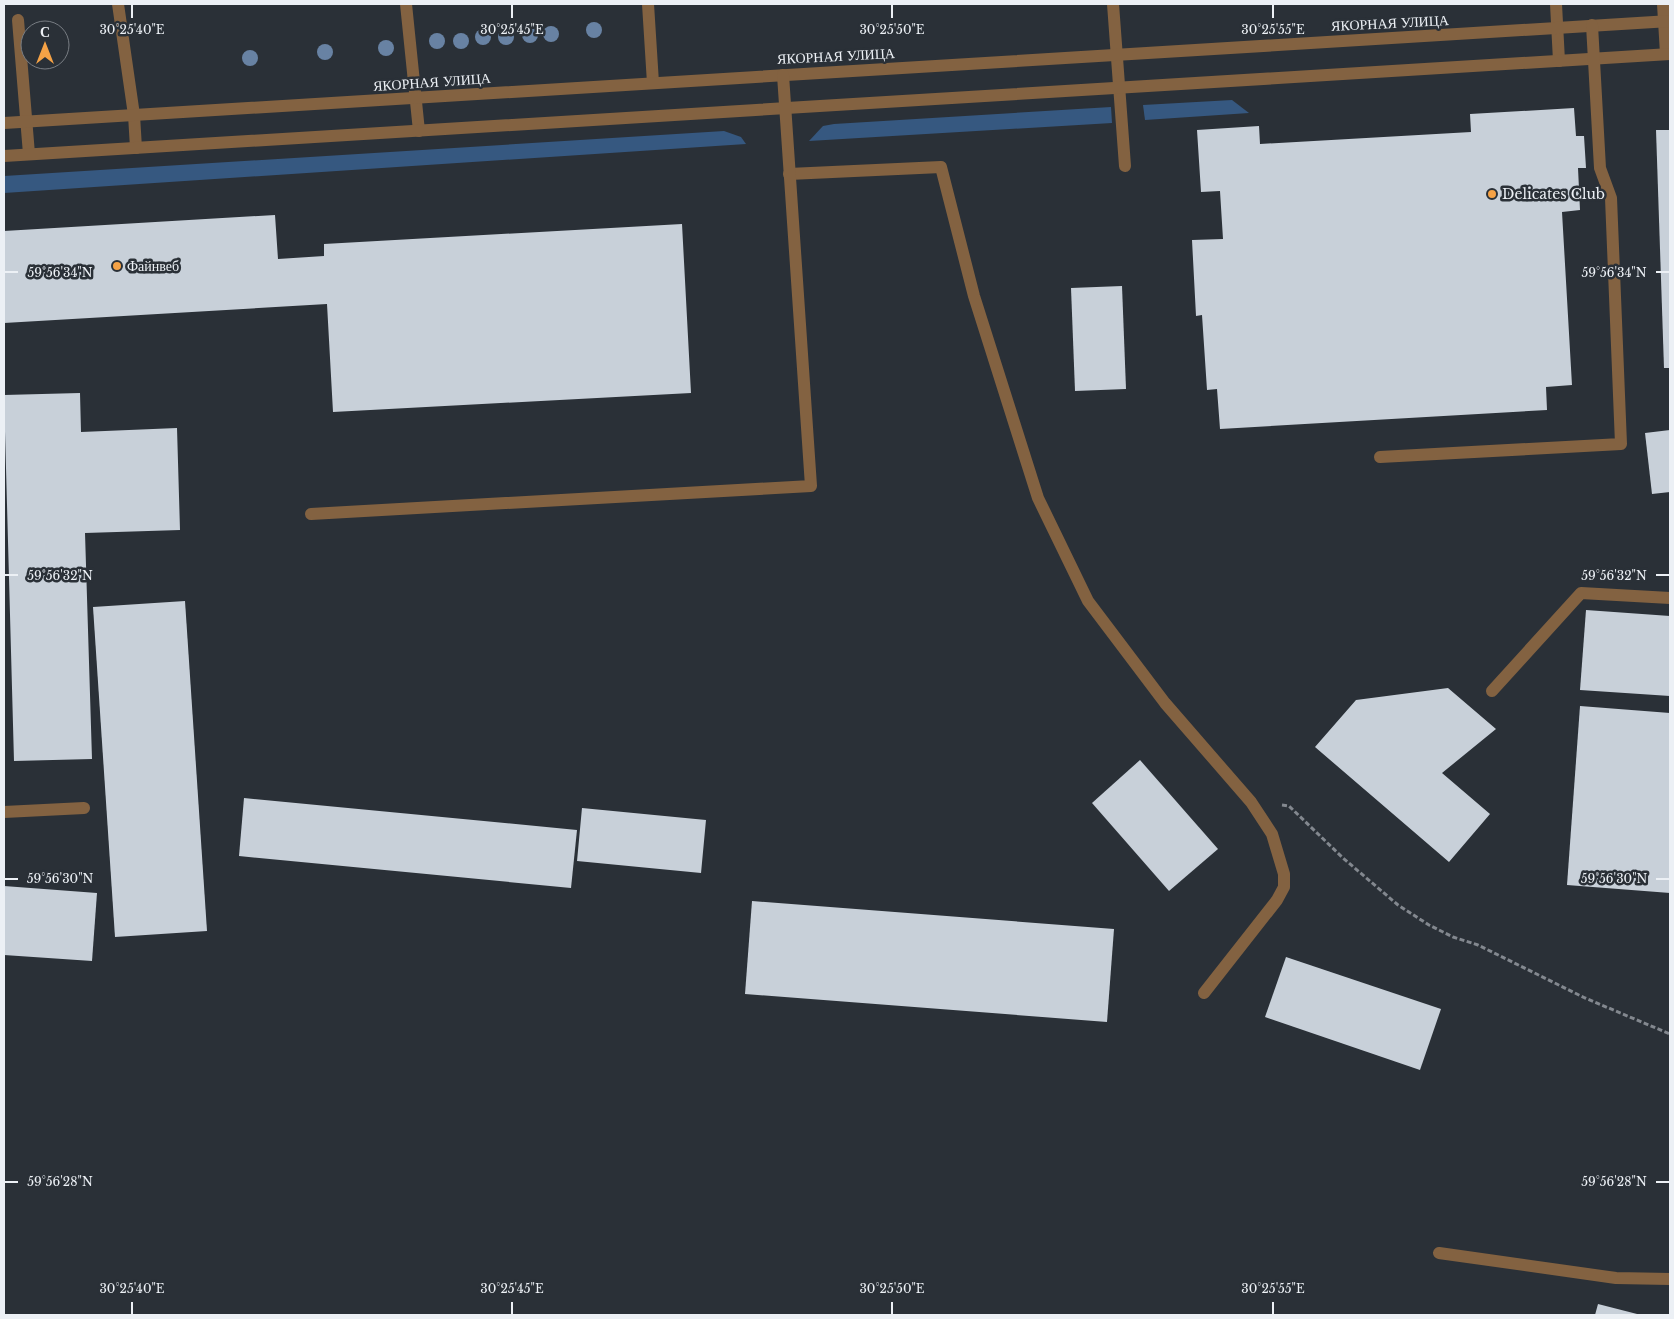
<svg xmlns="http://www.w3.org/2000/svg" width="1674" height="1319" viewBox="0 0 1674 1319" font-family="'Libre Baskerville',serif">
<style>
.green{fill:#365880}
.building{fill:#c8d0d9}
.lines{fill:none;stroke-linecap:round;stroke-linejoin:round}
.path{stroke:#83888f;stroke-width:3;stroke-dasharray:5 2.5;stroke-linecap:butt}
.minor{stroke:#836241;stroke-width:12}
.tree{fill:#6882a3}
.ticks{fill:none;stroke:#ecf0f5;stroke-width:2}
.poi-dot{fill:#f5a246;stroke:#2a3037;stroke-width:2}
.labels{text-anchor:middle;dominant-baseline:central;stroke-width:5;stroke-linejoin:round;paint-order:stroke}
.street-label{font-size:14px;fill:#ecf0f5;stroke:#2a3037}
.poi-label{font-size:14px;fill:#ecf0f5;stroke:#2a3037;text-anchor:start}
.ticks-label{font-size:12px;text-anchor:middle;fill:#ecf0f5;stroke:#2a3037;stroke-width:5;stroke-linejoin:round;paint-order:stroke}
</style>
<rect width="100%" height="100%" fill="#2a3037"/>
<g class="green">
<polygon points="1232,100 1249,113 1145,120 1143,105"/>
<polygon points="1111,107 1112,123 809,141 823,126 834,124"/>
<polygon points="724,131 741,137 746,144 4,193 4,176"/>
</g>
<g class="building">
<polygon points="1574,108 1576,136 1584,136 1586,168 1578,168 1580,210 1562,212 1572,385 1546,387 1547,410 1220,429 1217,389 1207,390 1202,315 1196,316 1192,240 1223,239 1220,191 1201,192 1197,130 1259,126 1260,144 1471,132 1470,114"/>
<polygon points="1656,130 1670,130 1670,368 1664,368"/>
<polygon points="275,215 278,259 324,256 324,244 682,224 691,393 333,412 327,304 4,323 4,231"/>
<polygon points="1122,286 1126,389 1075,391 1071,288"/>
<polygon points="80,393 81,432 177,428 180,530 85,533 92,759 14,761 4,395"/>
<polygon points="1670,430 1670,492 1652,494 1645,433"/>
<polygon points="185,601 207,931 115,937 93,607"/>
<polygon points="1586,610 1670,616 1670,696 1580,690"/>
<polygon points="1448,688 1496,729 1442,773 1490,814 1449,862 1315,747 1356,700"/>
<polygon points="1580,706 1670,713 1670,893 1567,885"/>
<polygon points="1140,760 1218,849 1169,891 1092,803"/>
<polygon points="244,798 577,830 571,888 239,856"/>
<polygon points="582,808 706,820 701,873 577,861"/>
<polygon points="4,886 97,893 92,961 4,955"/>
<polygon points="752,901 1114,929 1107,1022 745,994"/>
<polygon points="1286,957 1441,1009 1420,1070 1265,1017"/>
<polygon points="1598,1304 1641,1315 1595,1315"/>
</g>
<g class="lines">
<polyline class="path" points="1282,805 1289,806 1343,858 1398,905 1429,925 1453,937 1478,945 1585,998 1670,1034"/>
<g class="minor">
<polyline points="118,4 134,115 136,148"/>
<polyline points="406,4 419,131"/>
<polyline points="648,4 653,83"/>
<polyline points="1113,4 1125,166"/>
<polyline points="1556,4 1559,61"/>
<polyline points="1663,4 1666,54"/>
<polyline points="18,20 29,154"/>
<polyline points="4,123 1670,21"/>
<polyline points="4,156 1670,54"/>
<polyline points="789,174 941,167 974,296 1038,498 1088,601 1165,703 1251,802 1272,834 1284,874 1284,887 1277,900 1204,993"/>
<polyline points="1380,457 1621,444 1611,198 1600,168 1592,25"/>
<polyline points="311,514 811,486 783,75"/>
<polyline points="1492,691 1581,593 1670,598"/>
<polyline points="4,812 84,808"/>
<polyline points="1439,1253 1616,1278 1670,1279"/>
</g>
</g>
<g class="tree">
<circle cx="594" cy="30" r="8"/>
<circle cx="551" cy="34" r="8"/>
<circle cx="530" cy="35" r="8"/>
<circle cx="483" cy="37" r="8"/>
<circle cx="506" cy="37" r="8"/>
<circle cx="437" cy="41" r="8"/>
<circle cx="461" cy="41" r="8"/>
<circle cx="386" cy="48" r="8"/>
<circle cx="325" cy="52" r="8"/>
<circle cx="250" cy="58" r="8"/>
</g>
<path class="ticks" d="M132,5V18M512,5V18M892,5V18M1273,5V18M5,272H18M1656,272H1669M5,575H18M1656,575H1669M5,879H18M1656,879H1669M5,1182H18M1656,1182H1669M132,1302V1314M512,1302V1314M892,1302V1314M1273,1302V1314"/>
<g class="poi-dot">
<circle cx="1492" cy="194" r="5"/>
<circle cx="117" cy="266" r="5"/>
</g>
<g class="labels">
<g class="street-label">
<text transform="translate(1390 23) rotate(-3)">ЯКОРНАЯ УЛИЦА</text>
<text transform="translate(836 56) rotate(-3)">ЯКОРНАЯ УЛИЦА</text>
<text transform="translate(432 82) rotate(-4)">ЯКОРНАЯ УЛИЦА</text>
</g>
<g class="poi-label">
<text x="1502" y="194">Delicates Club</text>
<text x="127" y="266">Файнвеб</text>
</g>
</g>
<g class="ticks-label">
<text x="132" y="34">30°25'40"E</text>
<text x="512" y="34">30°25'45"E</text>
<text x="892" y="34">30°25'50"E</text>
<text x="1273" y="34">30°25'55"E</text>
<text x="60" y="277">59°56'34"N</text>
<text x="1614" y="277">59°56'34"N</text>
<text x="60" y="580">59°56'32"N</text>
<text x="1614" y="580">59°56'32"N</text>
<text x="60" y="883">59°56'30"N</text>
<text x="1614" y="883">59°56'30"N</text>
<text x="60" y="1186">59°56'28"N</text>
<text x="1614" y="1186">59°56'28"N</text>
<text x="132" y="1293">30°25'40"E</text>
<text x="512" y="1293">30°25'45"E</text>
<text x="892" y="1293">30°25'50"E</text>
<text x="1273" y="1293">30°25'55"E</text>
</g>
<rect width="1674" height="1319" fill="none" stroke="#ecf0f5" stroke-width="10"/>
<g transform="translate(45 45)"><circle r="24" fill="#2a3037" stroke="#787d83"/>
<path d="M0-4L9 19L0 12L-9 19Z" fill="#f5a246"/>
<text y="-8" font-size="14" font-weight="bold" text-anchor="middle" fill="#ecf0f5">С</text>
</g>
</svg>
